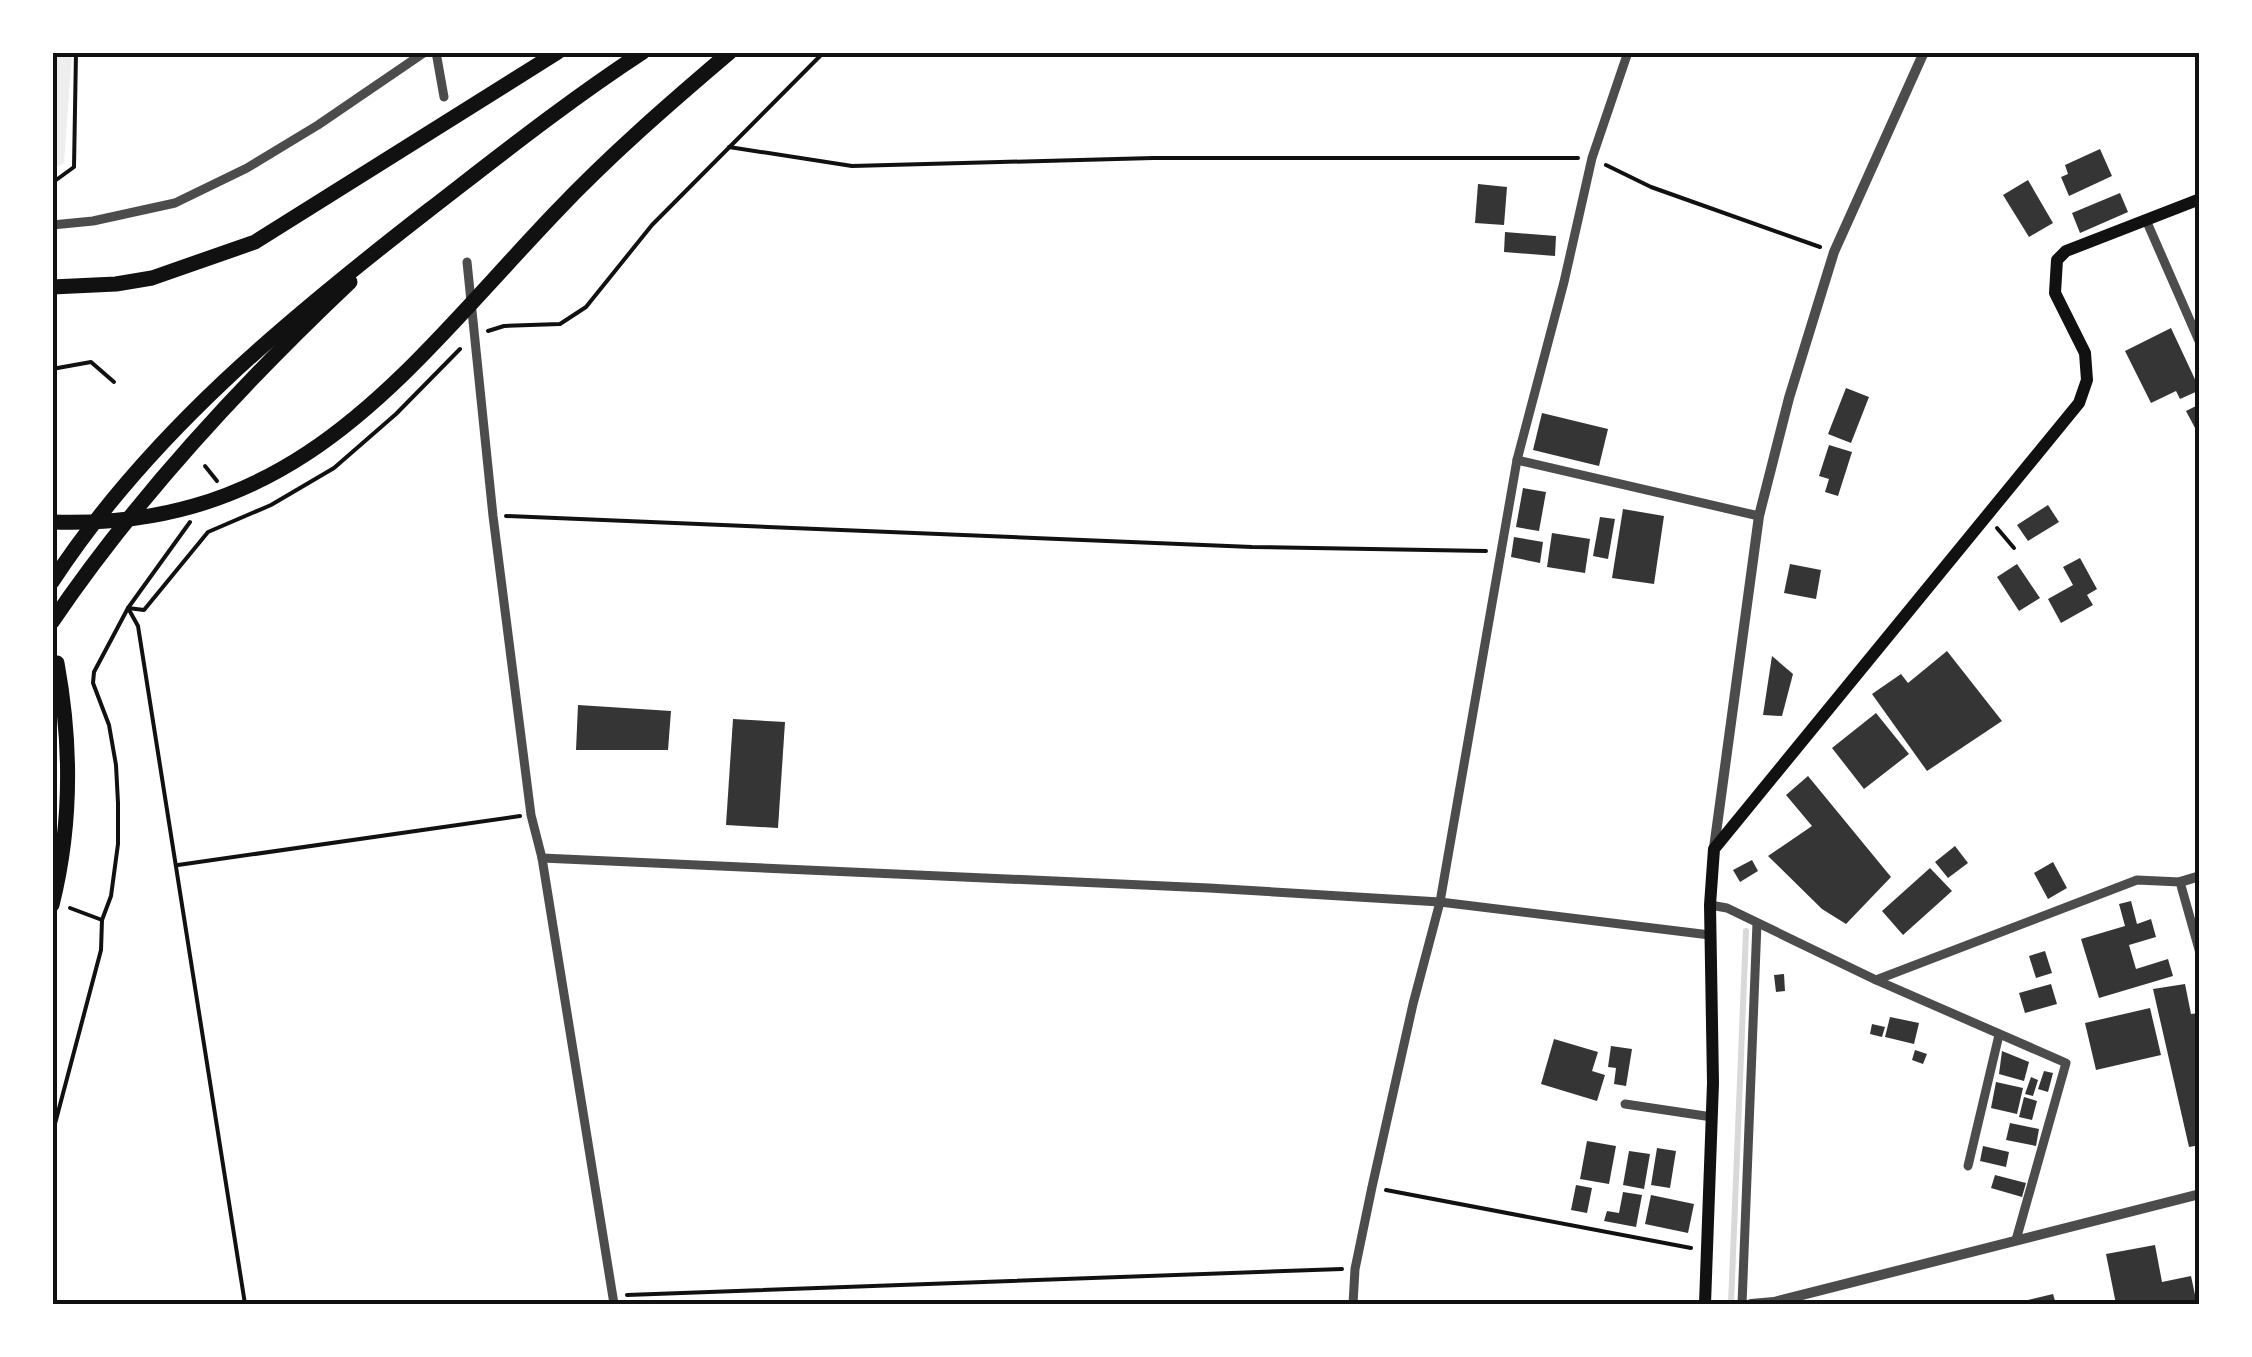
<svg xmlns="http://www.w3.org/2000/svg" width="2252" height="1357" viewBox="0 0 2252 1357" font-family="'PT Sans',sans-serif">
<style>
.green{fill:#eee}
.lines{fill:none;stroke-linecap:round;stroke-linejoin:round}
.stream{stroke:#d9d9d9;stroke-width:6}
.building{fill:#353535}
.path{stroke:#111;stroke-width:4}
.minor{stroke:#4c4c4c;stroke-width:9}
.tertiary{stroke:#4c4c4c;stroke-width:10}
.secondary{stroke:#111;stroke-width:12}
.motorway{stroke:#111;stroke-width:15}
.neatline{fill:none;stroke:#111;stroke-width:4}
</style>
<rect width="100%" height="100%" fill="#fff"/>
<polygon class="green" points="53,53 72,53 64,163 53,169"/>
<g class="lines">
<polyline class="stream" points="1731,1304 1746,931"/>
</g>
<g class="building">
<polygon points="2100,149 2112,176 2069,196 2061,177 2068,174 2065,165"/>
<polygon points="2028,180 2053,223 2029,237 2003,195"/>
<polygon points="1478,184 1507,187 1504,225 1475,223"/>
<polygon points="2120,193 2128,212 2080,233 2072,213"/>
<polygon points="1505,232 1556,236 1555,256 1504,252"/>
<polygon points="2171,328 2200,390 2180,399 2176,391 2151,403 2125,351"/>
<polygon points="1846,388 1869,397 1851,443 1828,434"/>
<polygon points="2200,404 2200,427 2195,428 2186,411"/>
<polygon points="1542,413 1608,429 1599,466 1533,450"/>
<polygon points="1829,445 1852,452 1838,496 1825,492 1829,479 1819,476"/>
<polygon points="1523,488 1546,492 1539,531 1516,527"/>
<polygon points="2048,505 2059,522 2028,541 2017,525"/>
<polygon points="1623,509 1664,516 1654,584 1612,578"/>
<polygon points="1600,517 1615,519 1608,559 1593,556"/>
<polygon points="1552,533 1590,539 1585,573 1547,567"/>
<polygon points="1514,537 1543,542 1540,563 1511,557"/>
<polygon points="2080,558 2097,589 2087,595 2093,605 2061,623 2048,599 2073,585 2063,567"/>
<polygon points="1790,564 1821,570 1816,599 1784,593"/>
<polygon points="2017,564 2040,598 2019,611 1997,577"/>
<polygon points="1947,651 2002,721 1927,771 1872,694 1901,674 1908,683"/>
<polygon points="1772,656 1793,674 1782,716 1763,715"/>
<polygon points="578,705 671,711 668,750 576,750"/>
<polygon points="1876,713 1909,754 1864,789 1832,748"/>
<polygon points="733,719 785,722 778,828 726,825"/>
<polygon points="1808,776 1891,877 1846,924 1822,909 1768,856 1812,826 1786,795"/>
<polygon points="1955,846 1968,863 1948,878 1935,862"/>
<polygon points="1752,860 1758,871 1740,882 1733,870"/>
<polygon points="2053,862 2067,888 2048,899 2034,873"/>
<polygon points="1930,868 1952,891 1903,935 1882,911"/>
<polygon points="2131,901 2137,924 2151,919 2156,937 2129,945 2136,969 2168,959 2173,976 2099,998 2081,939 2125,926 2119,904"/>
<polygon points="2045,951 2052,973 2036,978 2029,956"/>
<polygon points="1784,974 1785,991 1776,992 1774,975"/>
<polygon points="2051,984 2057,1004 2025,1013 2019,993"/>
<polygon points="2185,984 2191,1014 2199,1013 2200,1018 2200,1145 2189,1147 2153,989"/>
<polygon points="2150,1008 2161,1055 2096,1070 2085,1023"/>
<polygon points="1890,1017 1919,1023 1914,1044 1885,1037"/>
<polygon points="1872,1024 1885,1027 1882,1037 1870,1034"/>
<polygon points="1554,1039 1598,1052 1592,1071 1605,1075 1597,1101 1541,1084"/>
<polygon points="1611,1046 1632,1049 1626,1086 1614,1084 1616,1068 1608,1067"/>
<polygon points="1915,1050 1927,1054 1923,1064 1912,1060"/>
<polygon points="2002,1051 2029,1062 2024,1081 1999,1074"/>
<polygon points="2044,1071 2053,1073 2048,1092 2038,1089"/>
<polygon points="2031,1077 2038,1080 2033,1096 2025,1094"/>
<polygon points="1996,1082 2023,1088 2017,1114 1991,1108"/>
<polygon points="2024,1097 2037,1101 2032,1120 2019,1117"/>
<polygon points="2010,1123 2039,1129 2036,1146 2006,1140"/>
<polygon points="1587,1141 1616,1146 1609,1184 1580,1179"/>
<polygon points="1983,1146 2009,1152 2006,1167 1980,1161"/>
<polygon points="1657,1148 1676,1151 1670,1188 1651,1185"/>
<polygon points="1629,1151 1650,1154 1644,1189 1623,1185"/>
<polygon points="1995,1175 2026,1183 2022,1197 1991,1188"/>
<polygon points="1576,1185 1592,1188 1587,1213 1571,1210"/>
<polygon points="1623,1192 1642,1195 1636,1227 1604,1221 1607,1211 1619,1213"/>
<polygon points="1651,1195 1694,1204 1688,1233 1645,1224"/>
<polygon points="2155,1245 2162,1282 2191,1276 2197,1304 2116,1304 2106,1254"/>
<polygon points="2053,1294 2056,1304 2017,1304 2016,1303"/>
</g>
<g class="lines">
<g class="path">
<polyline points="729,147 852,166 1153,158 1578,158"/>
<polyline points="1606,165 1651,187 1820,247"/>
<polyline points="52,183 74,167 76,52"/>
<polyline points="488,331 504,326 560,324 586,307 652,225 824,52"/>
<polyline points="52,369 91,362 114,382"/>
<polyline points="205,466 217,481"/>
<polyline points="506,516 1252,547 1486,551"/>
<polyline points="190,522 128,608 138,626 245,1304"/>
<polyline points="1997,528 2014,548"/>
<polyline points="178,865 520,816"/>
<polyline points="70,908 102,920"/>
<polyline points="52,1135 101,950 102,920 111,896 118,844 118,803 116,765 109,725 93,683 94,672 128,608 144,610 208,532 271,505 334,468 396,414 460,349"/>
<polyline points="1386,1190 1691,1248"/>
<polyline points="627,1295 1342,1269"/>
</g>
<g class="minor">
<polyline points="436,52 444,97"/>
<polyline points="2146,220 2199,341"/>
<polyline points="52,225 93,221 175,203 247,168 318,125 425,52"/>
<polyline points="467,262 493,516 531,815 542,858 614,1304"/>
<polyline points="1517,460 1759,516"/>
<polyline points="542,858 1209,888 1440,902 1710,935"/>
<polyline points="1710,905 1727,908 1876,980 2137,880 2180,882 2200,953"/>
<polyline points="1876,980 2066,1063 2016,1240"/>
<polyline points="1625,1104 1712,1117"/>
<polyline points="1968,1166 1999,1035"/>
<polyline points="1353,1304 1355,1269 1372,1187 1413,1004 1440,902 1517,460 1564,282 1592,158 1628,52"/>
<polyline points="1742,1304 1757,923"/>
</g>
<g class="tertiary">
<polyline points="1714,848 1759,516 1789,398 1834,252 1924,52"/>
<polyline points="2180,882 2200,876"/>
<polyline points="1751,1304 1774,1302 2200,1194"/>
</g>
<polyline class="secondary" points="1705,1304 1713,1083 1710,905 1714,849 2079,403 2087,380 2085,353 2055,293 2057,260 2066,251 2200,199"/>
<g class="motorway">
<polyline points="52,287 116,284 152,278 255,242 558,52"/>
<path d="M52,522C299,531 404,371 556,212C610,155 670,103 730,52"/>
<path d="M52,582C149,433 291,317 429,210C499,156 568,101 643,52"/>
<path d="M52,622C136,498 241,385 350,282"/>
<path d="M52,905C72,825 72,745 57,663"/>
</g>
</g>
<rect width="2252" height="1357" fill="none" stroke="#ffffff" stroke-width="110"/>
<rect x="55" y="55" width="2142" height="1247" class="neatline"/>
</svg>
